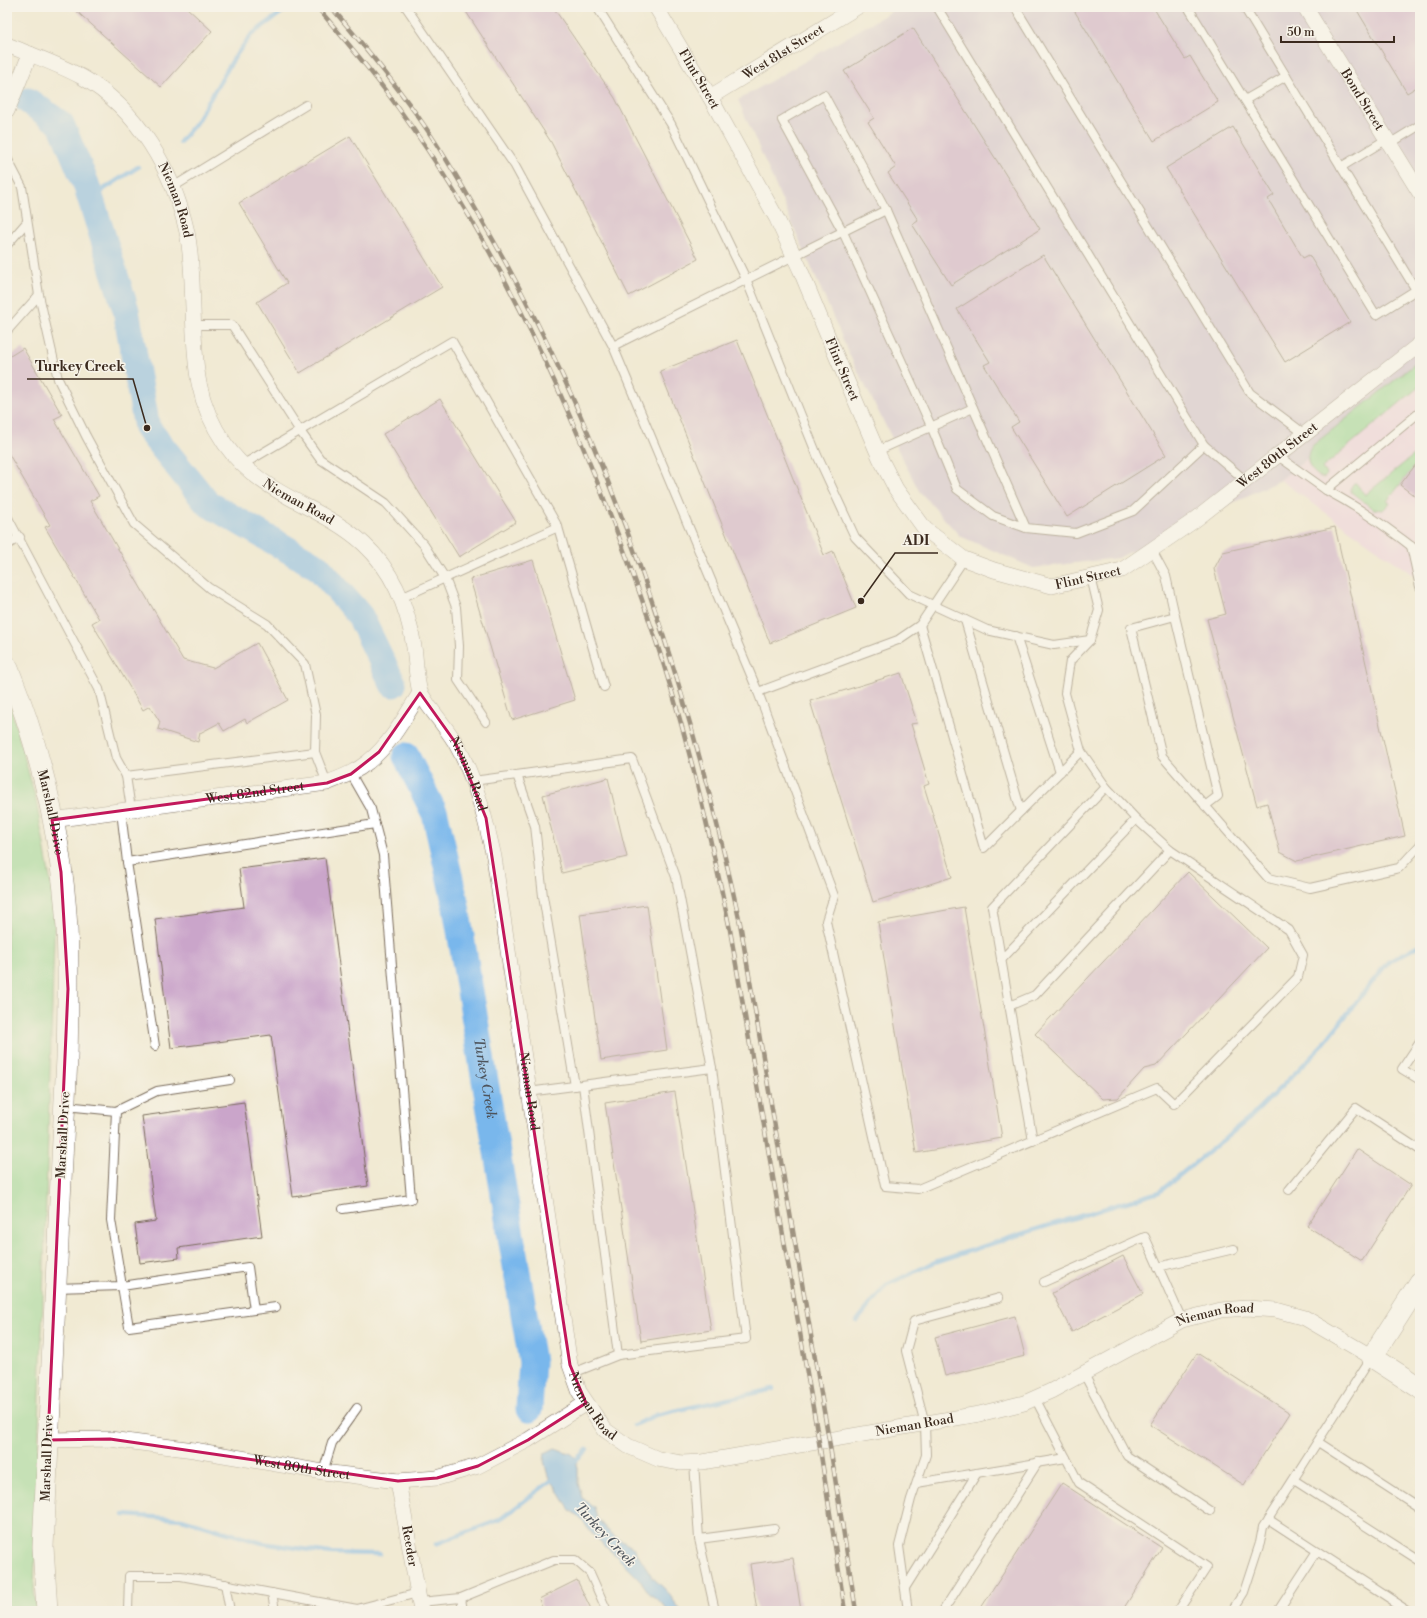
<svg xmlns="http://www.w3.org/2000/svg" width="1427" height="1618" viewBox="0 0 1427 1618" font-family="'Libre Bodoni',serif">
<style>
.built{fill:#f0d0e5}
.industrial{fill:#cebed2}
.green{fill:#93d892;stroke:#678158}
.water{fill:#79b7ec;stroke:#5a7085}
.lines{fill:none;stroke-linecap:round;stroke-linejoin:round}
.stream{stroke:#79b7ec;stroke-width:4.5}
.river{stroke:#79b7ec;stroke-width:27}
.building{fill:#caa5ca}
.lane-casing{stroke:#7b6d5d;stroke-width:10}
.street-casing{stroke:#7b6d5d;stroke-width:16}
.secondary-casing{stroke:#7b6d5d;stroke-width:22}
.lane{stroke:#fff;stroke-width:8}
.street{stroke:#fff;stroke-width:15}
.secondary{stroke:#fff;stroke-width:21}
.rail-casing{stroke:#3b2a1e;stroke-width:4.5}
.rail{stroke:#f7f3e8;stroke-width:3;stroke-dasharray:9;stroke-linecap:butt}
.marked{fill:none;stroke:#c2185b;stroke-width:3;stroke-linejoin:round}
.labels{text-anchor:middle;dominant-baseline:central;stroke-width:3;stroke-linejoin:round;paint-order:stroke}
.street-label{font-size:13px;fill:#3b2a1e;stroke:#f7f3e8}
.water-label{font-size:14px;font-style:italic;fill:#4e545c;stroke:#f7f3e8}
.leader{fill:none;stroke:#3b2a1e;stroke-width:1.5}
.callout-dot{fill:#3b2a1e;stroke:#f7f3e8;stroke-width:1.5}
.callout-label{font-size:14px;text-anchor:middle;font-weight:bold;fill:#3b2a1e;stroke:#f7f3e8;stroke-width:3;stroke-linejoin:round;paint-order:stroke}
</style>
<rect width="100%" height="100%" fill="#f7f3e8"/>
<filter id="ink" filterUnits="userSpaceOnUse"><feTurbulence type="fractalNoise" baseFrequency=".025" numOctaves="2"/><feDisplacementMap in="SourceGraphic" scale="8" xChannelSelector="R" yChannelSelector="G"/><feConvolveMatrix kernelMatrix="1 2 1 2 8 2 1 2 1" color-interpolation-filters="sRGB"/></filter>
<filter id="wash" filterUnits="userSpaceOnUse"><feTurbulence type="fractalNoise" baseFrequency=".012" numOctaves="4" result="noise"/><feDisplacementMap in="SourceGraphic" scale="16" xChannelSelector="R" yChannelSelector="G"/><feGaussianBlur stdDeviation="0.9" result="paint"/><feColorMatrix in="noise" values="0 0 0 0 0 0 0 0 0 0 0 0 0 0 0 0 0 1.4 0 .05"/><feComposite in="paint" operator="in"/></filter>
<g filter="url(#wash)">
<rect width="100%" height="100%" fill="#f1ead3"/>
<polygon class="built" points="1420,371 1420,580 1280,480"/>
<polygon class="industrial" points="899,7 1420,7 1420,371 1280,480 1118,558 1033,568 960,536 919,491 851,358 738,100"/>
<g class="green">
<path d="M1420,360V386L1322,468L1326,474L1325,477L1323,478C1310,473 1303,459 1312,446Z"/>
<polygon points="1420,450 1420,460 1387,501 1390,503 1383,510 1373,509 1351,492 1351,487 1354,483 1356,483 1365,495"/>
<polygon points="7,693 36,800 55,907 34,1591 37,1611 7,1611"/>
</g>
<polygon class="water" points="555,1448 572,1454 575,1457 578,1468 578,1483 582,1498 594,1507 597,1518 607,1530 620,1540 634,1548 653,1578 666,1590 681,1611 667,1611 664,1605 649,1593 640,1580 616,1556 592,1534 582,1520 569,1509 556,1487 548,1476 544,1461 545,1453"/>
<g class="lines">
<g class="stream">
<polyline points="180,142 195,124 234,58 251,35 289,7"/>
<polyline points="92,205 104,189 138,167"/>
<polyline points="857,1321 886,1285 935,1262 1034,1230 1159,1192 1250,1118 1321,1047 1388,962 1420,945"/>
<polyline points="634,1425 656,1415 773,1389"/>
<polyline points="572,1463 587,1450"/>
<polyline points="124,1515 182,1519 262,1543 330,1553 379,1554"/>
<polyline points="436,1544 499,1520 556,1477"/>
</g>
<g class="river">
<polyline points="28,101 61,124 86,184 126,310 147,428 207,503 318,567 360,616 393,684"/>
<path id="s1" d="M406,756L435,814L455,901L532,1362L529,1409"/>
</g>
</g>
<g id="blocks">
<g class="building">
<polygon points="72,7 186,7 212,31 161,87"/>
<polygon points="463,7 553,7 615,98 698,259 629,296 551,142"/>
<polygon points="1072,7 1153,7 1185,59 1190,56 1218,102 1154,141"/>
<polygon points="1355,7 1420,7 1420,85 1407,93"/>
<polygon points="913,28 1040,229 951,285 912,224 918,220 888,173 896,167 868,122 874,118 844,71"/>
<polygon points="1233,127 1274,195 1268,199 1303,258 1309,255 1350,322 1285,362 1166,168"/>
<polygon points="350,136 442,287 300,373 257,302 287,283 239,203"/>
<polygon points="1043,255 1166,455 1067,517 1011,427 1019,422 984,365 990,362 957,309"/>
<polygon points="737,340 824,555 833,551 856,608 770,643 660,371"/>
<polygon points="23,348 62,415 54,419 99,496 90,501 183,660 213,668 257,643 288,700 247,723 245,719 224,731 219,723 200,733 198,742 158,729 160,722 150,706 143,710 92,623 99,619 45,527 50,525 7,451 7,358"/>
<polygon points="440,399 516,522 459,557 383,434"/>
<polygon points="1420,459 1420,500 1400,485"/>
<polygon points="1335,527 1405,836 1297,861 1280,852 1267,803 1257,806 1207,619 1226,614 1214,569 1223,552"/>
<polygon points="533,560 575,700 512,720 470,579"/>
<polygon points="901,673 917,723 911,724 929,784 924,786 952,877 873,902 810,701"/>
<polygon points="608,778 627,857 562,873 543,795"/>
<polygon points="325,858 368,1186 293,1197 271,1035 171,1048 155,919 244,907 239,869"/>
<polygon points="1188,872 1267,948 1156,1066 1144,1069 1118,1098 1103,1099 1035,1034"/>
<polygon points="647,905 667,1050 601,1060 580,914"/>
<polygon points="964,907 1002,1138 916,1153 878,922"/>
<polygon points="675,1092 711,1330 641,1341 605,1103"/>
<polygon points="244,1102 262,1236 178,1248 179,1258 140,1263 135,1224 156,1221 142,1116"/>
<polygon points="1357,1149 1411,1185 1362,1261 1307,1226"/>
<polygon points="1123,1256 1143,1294 1072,1332 1052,1293"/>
<polygon points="1015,1316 1025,1356 945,1376 935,1337"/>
<polygon points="1197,1353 1290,1413 1244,1485 1150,1425"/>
<polygon points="1062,1483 1162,1548 1122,1611 979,1611"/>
<polygon points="793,1558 801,1611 757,1611 750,1564"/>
<polygon points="577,1580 592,1611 543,1611 539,1599"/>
</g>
</g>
</g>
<g filter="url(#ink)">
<use href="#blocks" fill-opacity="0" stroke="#7b6d5d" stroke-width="1"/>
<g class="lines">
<defs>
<g id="lane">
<polyline points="406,7 515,166 613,346 758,692"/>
<polyline points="597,7 671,124 746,279 817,455 855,537 909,594 987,630 1054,645 1090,640"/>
<polyline points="937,7 1204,445 1246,481"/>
<polyline points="1015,7 1250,393 1306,435"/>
<polyline points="1188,7 1376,315 1416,290 1244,7"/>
<polyline points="1245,100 1286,76"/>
<polyline points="1389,144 1420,125"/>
<polyline points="7,158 22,187 39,295 58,379 86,436 134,524 209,588 267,624 305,664 316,715 315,752 327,783"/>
<polyline points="1341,167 1387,139"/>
<polyline points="173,187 306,105"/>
<polyline points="7,245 26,223"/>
<polyline points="194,325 232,325 300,431 320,459 386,503 424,545 445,578 456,607 459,646 458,680 486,722"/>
<polyline points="7,331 39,295"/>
<polyline points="613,346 886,210"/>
<polyline points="877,451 973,408"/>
<polyline points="1278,456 1326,490 1420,412"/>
<polyline points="242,465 452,341 558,527 604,687"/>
<path d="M1326,490C1360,508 1391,530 1420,553"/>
<polyline points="7,516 99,689 116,758 126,776"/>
<polyline points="1026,528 886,210 824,95 782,120 843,232 931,426 957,489 993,516 1026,528 1076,533 1133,511 1204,445"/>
<polyline points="7,545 20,537"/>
<polyline points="1411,546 1420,587"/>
<polyline points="1152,550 1166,576 1175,616 1131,628 1162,756 1268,878 1310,888 1399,868 1420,845"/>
<polyline points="964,559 920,625 898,640 758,692 834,896 826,921 885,1186 918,1189 1157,1088 1174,1104 1298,977 1303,955 1289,930 1170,850 1136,819 1106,787 1081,751 1065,693 1070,661 1090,640 1099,610 1091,577"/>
<polyline points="401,598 558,527"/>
<polyline points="1175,616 1218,796 1205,806"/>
<polyline points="965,620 1021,811 1081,751"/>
<polyline points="920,625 984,848 1021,811"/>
<polyline points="1016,636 1060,772"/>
<polyline points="517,775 535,826 543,896 575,1086"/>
<polyline points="473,781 632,759 676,877 712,1068 746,1339 618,1355 573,1373"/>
<polyline points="131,809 126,776 315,752"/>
<polyline points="121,811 127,862"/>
<polyline points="1001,960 1136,819"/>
<polyline points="1009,1006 1035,995 1170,850"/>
<polyline points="1420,1042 1402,1069 1420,1080"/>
<polyline points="155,1046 127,862 375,824"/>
<polyline points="583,1085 618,1355"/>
<polyline points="528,1092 712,1068"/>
<polyline points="65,1106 116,1111 157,1091 230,1080"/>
<polyline points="1033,1141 992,907 1106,787"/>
<polyline points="1289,1190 1356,1108 1420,1150"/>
<polyline points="343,1209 411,1199 383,855 371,809 351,774"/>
<polygon points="248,1267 254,1310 129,1327 122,1286"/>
<polyline points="1158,1267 1234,1249"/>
<polyline points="1044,1282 1145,1237 1182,1320"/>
<polyline points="55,1288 122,1286 111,1220 116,1111"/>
<polyline points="254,1310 276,1307"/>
<polyline points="1084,1374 1127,1456 1210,1511"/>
<polyline points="1035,1398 1079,1483 1207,1567 1178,1611"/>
<polyline points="1318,1442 1420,1508"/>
<polyline points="694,1462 699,1539 715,1611"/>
<polyline points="323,1472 332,1443 357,1408"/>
<polyline points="1294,1480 1420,1561"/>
<polyline points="917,1483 1066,1458"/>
<polyline points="1268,1519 1409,1611"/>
<polyline points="699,1539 774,1529"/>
<polyline points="225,1584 230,1611"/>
<polyline points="905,1588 977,1473"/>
<polyline points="272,1593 275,1611"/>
<polyline points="461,1598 463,1611"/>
<polyline points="420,1602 461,1598 554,1560 575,1560 590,1573 607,1611"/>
<polyline points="128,1611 129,1576 181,1576 357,1609 418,1593"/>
<polyline points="908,1611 899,1546 911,1499 926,1455 925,1424 906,1351 914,1321 999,1298"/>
<polyline points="943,1611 1038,1462"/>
<polyline points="1232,1611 1244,1592 1260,1543 1263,1527 1371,1358"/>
<polyline points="1278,1611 1317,1551"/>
</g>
<g id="street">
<path id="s2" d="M656,7L710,97L777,219L800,269L829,339L880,458L896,489L925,529L964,559L994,570L1052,586L1122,570L1195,520L1420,344"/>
<path id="s3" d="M1305,7L1420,193"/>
<path id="s4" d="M7,45C32,55 58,64 82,77C138,109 173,171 187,232C192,257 192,283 193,308C195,360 194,399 225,444C262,497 320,504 364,544C393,571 408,608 414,647C416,660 416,679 420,692C422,696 426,701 428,705C437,717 447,729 455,742C475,777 485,817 494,857L570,1365L580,1393L605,1430L628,1446L658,1459L681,1463L702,1462L979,1414L1024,1403L1051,1391L1182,1320L1221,1310L1247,1308L1276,1310L1305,1318L1372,1357"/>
<path id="s5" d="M710,97L857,7"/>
<polyline points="7,111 30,54"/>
<path id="s6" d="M52,820L327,783C342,777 356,772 368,762C391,744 405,717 420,693"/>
<path id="s7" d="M48,1440L110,1439L194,1450L323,1472L398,1481L437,1478L478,1466L528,1440L586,1403"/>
<path id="s8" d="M398,1481L421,1611"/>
</g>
<g id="secondary">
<path id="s9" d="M7,666C40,748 62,839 67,928C69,971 68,1014 67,1058L43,1547L47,1611"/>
<polyline points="1420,1282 1372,1357 1420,1388"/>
</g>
</defs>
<use href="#lane" class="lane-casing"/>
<use href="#street" class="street-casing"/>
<use href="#secondary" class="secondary-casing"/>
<use href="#lane" class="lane"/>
<use href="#street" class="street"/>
<use href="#secondary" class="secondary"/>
<defs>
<g id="rail">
<path d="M317,7C340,34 364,62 385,90C465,196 527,314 578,435C605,500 631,565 653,632C686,729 709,830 730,930L819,1442L845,1611"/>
<path d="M331,7C361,42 390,77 417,115C446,156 471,201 496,245C614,456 689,688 740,923L829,1440L856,1611"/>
</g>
</defs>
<use href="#rail" class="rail-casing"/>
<use href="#rail" class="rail"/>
</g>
</g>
<path d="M0 0H1427V1618H0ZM420,693L455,742L486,818L570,1365L586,1403L528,1440L478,1466L437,1478L398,1481L110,1439L48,1440L68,989L61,872L52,820L327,783L351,774L379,752Z" fill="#f1ead3" fill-opacity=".55" fill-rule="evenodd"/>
<path class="marked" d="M420,693L455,742L486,818L570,1365L586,1403L528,1440L478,1466L437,1478L398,1481L110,1439L48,1440L68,989L61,872L52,820L327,783L351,774L379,752Z"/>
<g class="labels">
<g class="street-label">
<text stroke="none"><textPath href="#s5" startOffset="86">West 81st Street</textPath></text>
<text stroke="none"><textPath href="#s2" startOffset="84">Flint Street</textPath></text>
<text stroke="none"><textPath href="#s3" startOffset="109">Bond Street</textPath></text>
<text stroke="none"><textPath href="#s4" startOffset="240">Nieman Road</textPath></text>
<text stroke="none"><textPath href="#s2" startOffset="408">Flint Street</textPath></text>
<text stroke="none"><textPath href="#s2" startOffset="995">West 80th Street</textPath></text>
<text stroke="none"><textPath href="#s4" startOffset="587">Nieman Road</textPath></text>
<text stroke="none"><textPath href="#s2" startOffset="767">Flint Street</textPath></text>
<text stroke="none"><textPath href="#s4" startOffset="923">Nieman Road</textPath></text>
<text stroke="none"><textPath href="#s6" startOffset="205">West 82nd Street</textPath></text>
<text stroke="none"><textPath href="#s9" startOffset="153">Marshall Drive</textPath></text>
<text stroke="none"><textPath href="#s4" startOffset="1247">Nieman Road</textPath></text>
<text transform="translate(63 1135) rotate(-87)">Marshall Drive</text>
<text stroke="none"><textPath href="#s4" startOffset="2243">Nieman Road</textPath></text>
<text stroke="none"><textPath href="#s4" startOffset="1571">Nieman Road</textPath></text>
<text stroke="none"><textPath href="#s4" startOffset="1919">Nieman Road</textPath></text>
<text transform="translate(47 1458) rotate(-88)">Marshall Drive</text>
<text stroke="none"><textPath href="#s7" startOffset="256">West 80th Street</textPath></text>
<text stroke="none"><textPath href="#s8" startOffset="66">Reeder</textPath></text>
</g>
<g class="water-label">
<text stroke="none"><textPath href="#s1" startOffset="334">Turkey Creek</textPath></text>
<text transform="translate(605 1535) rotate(47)">Turkey Creek</text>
</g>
</g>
<path class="leader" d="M147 428L133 379H27M861 601L895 553H938"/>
<g class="callout-dot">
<circle cx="147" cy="428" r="4"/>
<circle cx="861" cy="601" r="4"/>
</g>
<g class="callout-label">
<text x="80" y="371">Turkey Creek</text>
<text x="916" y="545">ADI</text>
</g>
<rect width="1427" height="1618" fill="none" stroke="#f7f3e8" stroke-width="24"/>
<path d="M1281 36v6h113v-6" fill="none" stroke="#3b2a1e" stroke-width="2"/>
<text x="1287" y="36" font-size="12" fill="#3b2a1e" stroke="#f7f3e8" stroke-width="3" paint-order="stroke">50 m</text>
</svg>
